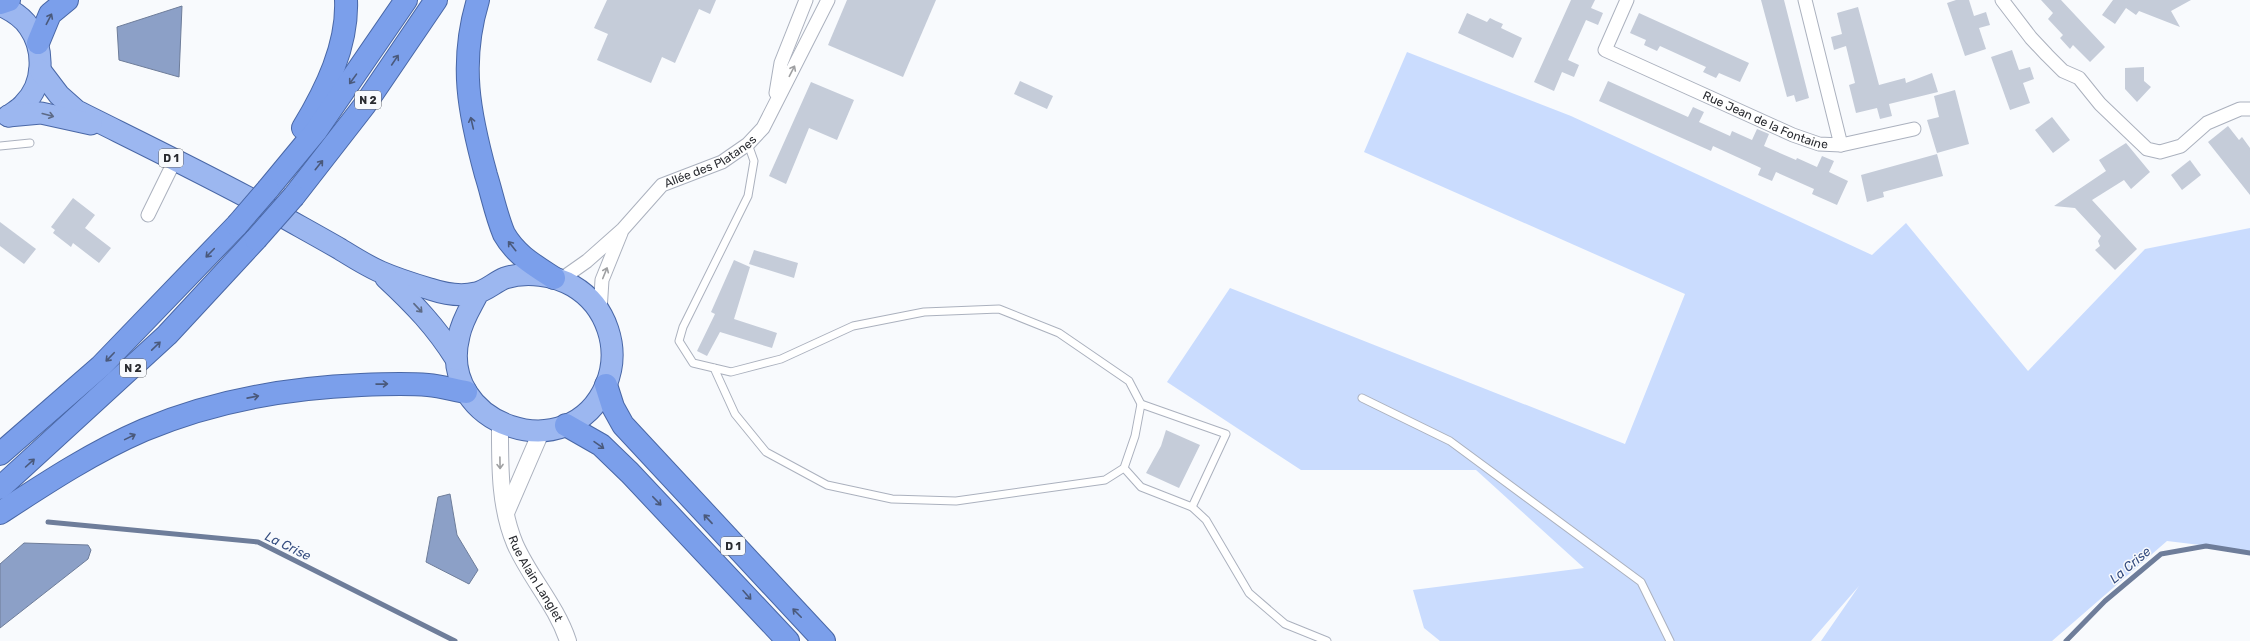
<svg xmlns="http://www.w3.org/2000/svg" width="2250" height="641" viewBox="0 0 2250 641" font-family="Rubik,sans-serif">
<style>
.green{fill:#cadcfe}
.water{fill:#8ca0c7;stroke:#6e7d9a}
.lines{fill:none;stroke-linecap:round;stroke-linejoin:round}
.stream{stroke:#6e7d9a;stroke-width:5}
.building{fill:#c5ccd9}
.service-casing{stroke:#abb1be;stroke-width:9}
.minor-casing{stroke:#abb1be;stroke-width:15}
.tertiary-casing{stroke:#abb1be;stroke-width:18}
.primary-casing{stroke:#4967a6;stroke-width:23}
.trunk-casing{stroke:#4967a6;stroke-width:24}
.service{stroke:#fff;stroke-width:7}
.minor{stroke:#fff;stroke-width:13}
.tertiary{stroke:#fff;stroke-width:16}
.primary{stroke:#9cb7f0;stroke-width:21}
.trunk{stroke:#7b9feb;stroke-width:22}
.trunk-bridge-casing{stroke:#4967a6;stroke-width:24;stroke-linecap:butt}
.trunk-bridge{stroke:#7b9feb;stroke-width:22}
.oneway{stroke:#4a597b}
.oneway2{stroke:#9fa0a2}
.oneway3{stroke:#5d6a86}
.labels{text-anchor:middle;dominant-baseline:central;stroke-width:3;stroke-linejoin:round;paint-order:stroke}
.shield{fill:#f8fafd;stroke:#67696e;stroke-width:1}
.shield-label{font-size:11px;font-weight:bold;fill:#292b30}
.street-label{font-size:12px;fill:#292b30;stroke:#f8fafd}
.water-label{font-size:13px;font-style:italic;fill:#344c7f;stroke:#f8fafd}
</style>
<rect width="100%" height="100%" fill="#f8fafd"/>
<polygon class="green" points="1407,52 1571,116 1872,255 1906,223 2028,371 2145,249 2250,228 2250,551 2167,541 2052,641 1821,641 1859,586 1811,641 1440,641 1424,628 1413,590 1584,568 1476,470 1301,470 1167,382 1230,288 1625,444 1685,294 1364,152"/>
<g class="water">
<polygon points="182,6 179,77 119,60 117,27"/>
<polygon points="450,494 457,535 478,570 469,584 426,562 438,497"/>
<polygon points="24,543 88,545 91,550 88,559 0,628 0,564"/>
</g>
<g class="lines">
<g class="stream">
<polyline points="48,522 258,542 455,641"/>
<polyline points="2066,641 2105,601 2161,554 2206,546 2250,553"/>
</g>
</g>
<g class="building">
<polygon points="607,0 716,0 710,14 699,9 675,63 662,57 651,83 597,60 608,34 594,28"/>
<polygon points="847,0 936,0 903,77 828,45"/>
<polygon points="1571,0 1595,0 1591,8 1603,13 1598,25 1586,20 1568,60 1579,65 1574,77 1562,72 1554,91 1534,82"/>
<polygon points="1761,0 1784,0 1809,98 1796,102 1794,95 1787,97"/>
<polygon points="1956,0 1969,0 1974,16 1986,12 1990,25 1979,28 1986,49 1965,56 1947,3"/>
<polygon points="2041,0 2061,0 2105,47 2090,62 2073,45 2070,49 2060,38 2063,35 2048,19 2053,13"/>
<polygon points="2113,0 2191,0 2171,11 2180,27 2139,11 2136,15 2126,8 2115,24 2102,15"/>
<polygon points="1858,7 1879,85 1905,78 1906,83 1932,73 1938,92 1889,104 1892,116 1880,119 1877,108 1856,113 1849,85 1855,83 1846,46 1834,50 1831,37 1842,34 1837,13"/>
<polygon points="1467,13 1487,22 1490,18 1496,21 1503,24 1501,28 1522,38 1513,58 1458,33"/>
<polygon points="1639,13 1749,63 1740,82 1719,73 1716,78 1703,72 1706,67 1660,46 1657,51 1644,45 1646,40 1630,33"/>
<polygon points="2012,50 2019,70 2030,67 2034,79 2023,83 2030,103 2010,110 1991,57"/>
<polygon points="2144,67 2144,81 2151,87 2137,102 2125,89 2125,68"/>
<polygon points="1020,81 1053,96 1047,109 1014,94"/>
<polygon points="1608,81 1688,117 1693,107 1704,112 1699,122 1730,136 1732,131 1752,140 1757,129 1769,134 1764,146 1796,160 1797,158 1817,167 1822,156 1834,161 1829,172 1848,181 1837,205 1812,194 1814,189 1776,172 1772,181 1758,175 1761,168 1713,146 1711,151 1599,101"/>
<polygon points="811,82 854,100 837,140 809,128 786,184 769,176"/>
<polygon points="1955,90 1969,144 1937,153 1927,120 1939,117 1934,96"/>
<polygon points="2052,117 2070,140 2053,153 2035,130"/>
<polygon points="2228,126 2239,140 2242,137 2250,148 2250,195 2208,142"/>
<polygon points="2126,143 2150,172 2131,189 2124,180 2092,200 2137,249 2115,270 2095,250 2100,246 2098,241 2101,236 2075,208 2054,206 2106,171 2099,160"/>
<polygon points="1937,154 1943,176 1883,192 1884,197 1867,202 1861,175"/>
<polygon points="2190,160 2201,175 2182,190 2171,175"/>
<polygon points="73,198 95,215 85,228 111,248 99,263 73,243 71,247 53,233 55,230 51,227"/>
<polygon points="0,222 36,249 24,264 0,246"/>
<polygon points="754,250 798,263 794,278 749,264"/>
<polygon points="734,260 750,267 734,319 777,333 772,348 720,332 707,356 697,351 715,314 711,312"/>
<polygon points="1166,430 1200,445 1179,488 1146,473 1161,446"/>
</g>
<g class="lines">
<defs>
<g id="service">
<polyline points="0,146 30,143"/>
<polyline points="714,368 735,414 766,452 827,485 892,499 956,501 1105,480 1124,468 1135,436 1141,404 1129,381 1059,333 999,309 924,312 853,326 781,359 731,372 693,363 679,341 683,327 748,196 754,161 748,144"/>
<polyline points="1362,398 1450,441 1641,582 1670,641"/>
<polyline points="1124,468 1141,487 1192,507 1226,434 1141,404"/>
<polyline points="1192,507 1206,520 1249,593 1285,624 1327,641"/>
</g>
<g id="minor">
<path id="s1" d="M1627,0L1605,50L1793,135L1819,144L1841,145L1805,0"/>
<polyline points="2002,0 2031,38 2047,55 2063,71 2079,78 2100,104 2147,149 2160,152 2181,146 2207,123 2240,109 2250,109"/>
<polyline points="776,93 781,63 806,0"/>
<polyline points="1841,145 1914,129"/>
<polyline points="148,215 175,160"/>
<path id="s2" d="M560,280L587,261L623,229L662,185L722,162L748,144L763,128L828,0"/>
<polyline points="600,311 602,280 621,233"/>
</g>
<g id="tertiary">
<path id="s3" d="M500,424C500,464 499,506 515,544C530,578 556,605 568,641"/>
<polyline points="506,513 541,432"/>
</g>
<g id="primary">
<path d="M0,5C11,10 22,16 29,27C45,50 44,84 24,104C20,109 14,112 9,116"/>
<path d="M40,70L59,95L77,111C139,142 201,172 262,205C288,220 314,234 340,249C353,257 367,266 381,272C397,279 413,284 430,289C445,294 460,297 476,293C486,291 495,282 505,278C527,271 554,275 573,286C607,306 621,349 606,385C570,471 436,425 459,336C462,320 471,307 478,293"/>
<polyline points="8,116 41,113 91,124"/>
<path d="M386,278C414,304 436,327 456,359"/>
</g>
<g id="trunk">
<path d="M478,0C459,63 469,113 486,175C492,194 496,215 504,234C516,255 534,265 554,278"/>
<polyline points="0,3 9,0"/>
<polyline points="38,43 50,14 67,0"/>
<path d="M303,128C326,90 348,45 346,0"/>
<polyline points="268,189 316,131 406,0"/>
<polyline points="294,196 364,106 436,0"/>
<polyline points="606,385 613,407 623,425 824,641"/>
<polyline points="566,425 601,445 630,473 788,641"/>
<polyline points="0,454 101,366 237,225"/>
<polyline points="0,488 167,335 256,239"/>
<path d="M0,513C46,483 93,452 144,430C213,401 287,388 361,385C383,384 406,383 428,385C441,386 454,390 466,392"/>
</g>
</defs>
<use href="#service" class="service-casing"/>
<use href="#minor" class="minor-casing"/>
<use href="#tertiary" class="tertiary-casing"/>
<use href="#primary" class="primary-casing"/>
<use href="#trunk" class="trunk-casing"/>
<use href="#service" class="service"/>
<use href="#minor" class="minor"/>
<use href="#tertiary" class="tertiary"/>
<use href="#primary" class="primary"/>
<use href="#trunk" class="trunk"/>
<defs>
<g id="trunk-bridge">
<polyline points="237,225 268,189"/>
<polyline points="256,239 294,196"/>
</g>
</defs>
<use href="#trunk-bridge" class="trunk-bridge-casing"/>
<use href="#trunk-bridge" class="trunk-bridge"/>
</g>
<defs><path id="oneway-shaft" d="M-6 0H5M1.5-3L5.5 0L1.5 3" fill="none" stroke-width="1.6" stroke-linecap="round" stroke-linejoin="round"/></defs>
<g class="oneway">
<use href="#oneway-shaft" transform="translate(49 19) rotate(-63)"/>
<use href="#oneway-shaft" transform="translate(395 60) rotate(-56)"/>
<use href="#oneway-shaft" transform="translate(353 79) rotate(126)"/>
<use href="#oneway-shaft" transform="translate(472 123) rotate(-103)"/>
<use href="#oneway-shaft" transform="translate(319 165) rotate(-51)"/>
<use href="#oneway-shaft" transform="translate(512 246) rotate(-129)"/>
<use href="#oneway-shaft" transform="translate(210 253) rotate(134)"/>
<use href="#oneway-shaft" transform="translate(156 346) rotate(-44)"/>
<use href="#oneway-shaft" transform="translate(110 357) rotate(134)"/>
<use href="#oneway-shaft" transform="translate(382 384) rotate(-1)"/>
<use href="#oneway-shaft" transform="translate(253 397) rotate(-11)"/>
<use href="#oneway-shaft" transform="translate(130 437) rotate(-26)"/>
<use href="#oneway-shaft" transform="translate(599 445) rotate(35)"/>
<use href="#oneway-shaft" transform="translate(30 463) rotate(-42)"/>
<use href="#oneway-shaft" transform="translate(657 501) rotate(46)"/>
<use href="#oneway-shaft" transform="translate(708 519) rotate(-133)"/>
<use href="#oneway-shaft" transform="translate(747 595) rotate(48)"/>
<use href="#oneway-shaft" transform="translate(797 613) rotate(-135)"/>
</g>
<g class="oneway2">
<use href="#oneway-shaft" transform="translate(792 71) rotate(-63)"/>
<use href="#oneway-shaft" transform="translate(605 273) rotate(-68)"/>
<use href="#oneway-shaft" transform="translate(500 463) rotate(89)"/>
</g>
<g class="oneway3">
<use href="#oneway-shaft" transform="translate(48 115) rotate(15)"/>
<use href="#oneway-shaft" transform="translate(418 308) rotate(47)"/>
</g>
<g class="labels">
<g class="shield">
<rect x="355" y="91" width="26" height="18" rx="3"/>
<rect x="159" y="149" width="24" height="18" rx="3"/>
<rect x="120" y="359" width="26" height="18" rx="3"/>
<rect x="721" y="537" width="24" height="18" rx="3"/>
</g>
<g class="shield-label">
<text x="368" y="100">N 2</text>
<text x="171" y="158">D 1</text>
<text x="133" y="368">N 2</text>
<text x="733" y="546">D 1</text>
</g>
<g class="street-label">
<text stroke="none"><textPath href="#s1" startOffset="230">Rue Jean de la Fontaine</textPath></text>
<text stroke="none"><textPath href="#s2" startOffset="194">Allée des Platanes</textPath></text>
<text stroke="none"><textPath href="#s3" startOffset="162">Rue Alain Langlet</textPath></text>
</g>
<g class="water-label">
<text transform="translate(288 546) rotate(26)">La Crise</text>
<text transform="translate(2130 565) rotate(-40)">La Crise</text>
</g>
</g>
</svg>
